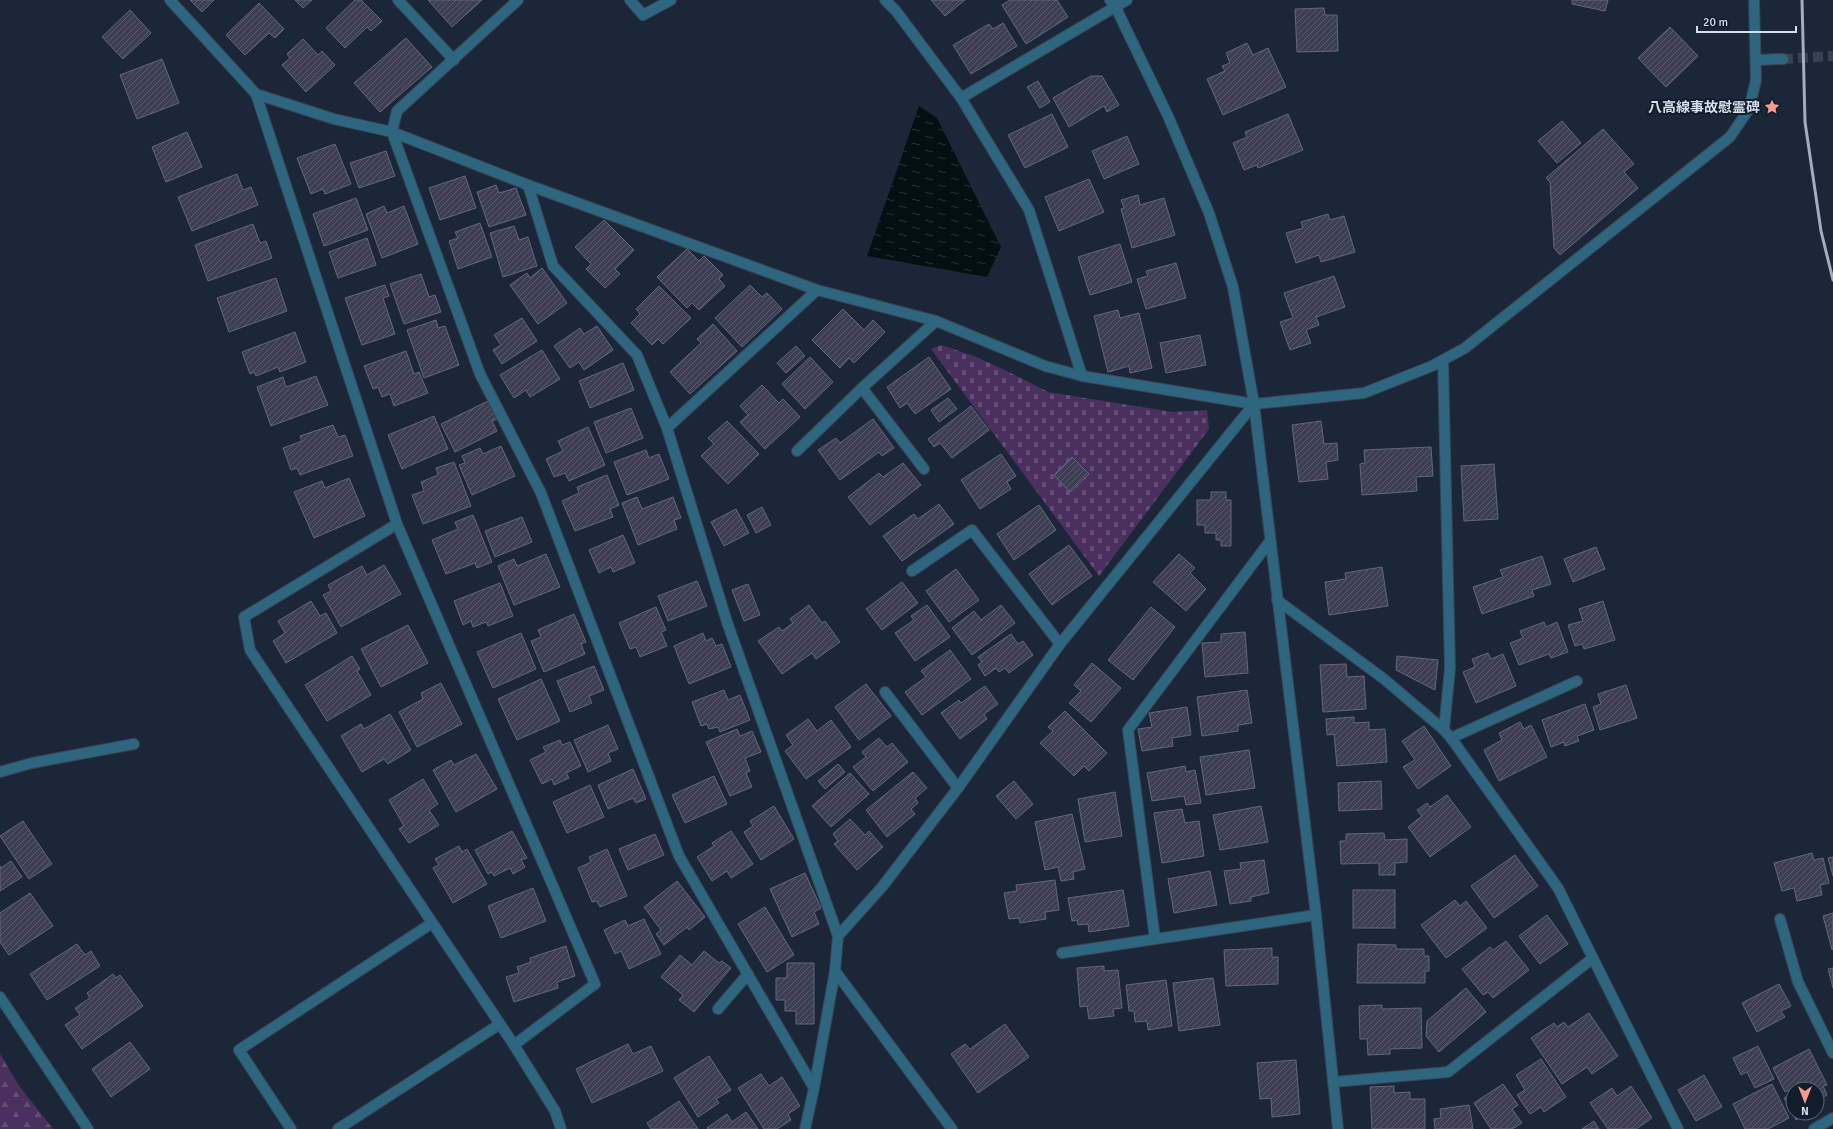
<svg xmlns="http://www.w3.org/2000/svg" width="1833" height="1129" viewBox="0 0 1833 1129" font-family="Signika,'Noto Sans JP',sans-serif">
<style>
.forest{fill:url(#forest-firs)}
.cemetery{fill:url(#cemetery-stones)}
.water{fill:url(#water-ripples)}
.building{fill:url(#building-hatch);stroke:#65667d}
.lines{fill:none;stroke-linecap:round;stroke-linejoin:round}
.minor-tunnel{stroke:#374253;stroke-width:10;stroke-dasharray:10 5;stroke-linecap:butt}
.service-casing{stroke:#394454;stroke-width:12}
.minor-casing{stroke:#394454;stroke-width:12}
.tertiary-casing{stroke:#394454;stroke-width:12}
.service{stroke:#2e657f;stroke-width:10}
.minor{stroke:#2e657f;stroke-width:10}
.tertiary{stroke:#2e657f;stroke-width:10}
.rail{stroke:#a4adbb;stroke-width:3}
.labels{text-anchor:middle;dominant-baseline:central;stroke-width:4;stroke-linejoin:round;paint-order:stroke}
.poi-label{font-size:14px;font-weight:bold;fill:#d6deea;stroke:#111d2d;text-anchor:end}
</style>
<defs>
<pattern id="forest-firs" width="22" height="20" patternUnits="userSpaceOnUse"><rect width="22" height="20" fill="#4b2f5f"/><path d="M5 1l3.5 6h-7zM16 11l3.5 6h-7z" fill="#644d76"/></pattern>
<pattern id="cemetery-stones" width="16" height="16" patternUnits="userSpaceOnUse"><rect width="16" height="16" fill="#4b2f5f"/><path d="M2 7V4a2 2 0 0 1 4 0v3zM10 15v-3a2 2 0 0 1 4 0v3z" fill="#644d76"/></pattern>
<pattern id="water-ripples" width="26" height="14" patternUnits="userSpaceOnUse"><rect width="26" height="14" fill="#031011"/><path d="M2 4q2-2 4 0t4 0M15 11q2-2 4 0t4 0" fill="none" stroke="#273234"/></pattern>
<pattern id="building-hatch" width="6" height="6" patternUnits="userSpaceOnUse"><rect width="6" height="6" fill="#3d3e53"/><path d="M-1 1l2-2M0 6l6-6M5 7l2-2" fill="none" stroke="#58596c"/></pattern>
</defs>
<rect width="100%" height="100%" fill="#1b2738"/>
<polygon class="forest" points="0,1054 20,1087 53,1129 0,1129"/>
<polygon class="cemetery" points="941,345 974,356 1007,371 1048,392 1173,412 1207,410 1209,429 1099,576 931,349"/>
<polygon class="water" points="919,106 937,118 1001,247 987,277 867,256"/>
<g class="building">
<polygon points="190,0 214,0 202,12"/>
<polygon points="295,0 312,0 303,8"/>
<polygon points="355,0 361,0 382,21 371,31 367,27 345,48 326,28"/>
<polygon points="428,0 482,0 452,27"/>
<polygon points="931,0 965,0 945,16"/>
<polygon points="1010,0 1057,0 1068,17 1026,44 1002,5"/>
<polygon points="1572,0 1608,0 1605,11 1572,4"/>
<polygon points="259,3 284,29 275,38 269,33 245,55 226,35"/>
<polygon points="1324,8 1325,15 1337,15 1338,51 1297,52 1295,9"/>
<polygon points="130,10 151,33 123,59 102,37"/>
<polygon points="1003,23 1017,46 971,74 953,45 989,24 993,29"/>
<polygon points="1670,27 1698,56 1666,87 1638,58"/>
<polygon points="406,38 432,67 380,112 354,83"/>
<polygon points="303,39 318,55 322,51 335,65 306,92 282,65 290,58 287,54"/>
<polygon points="1247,43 1253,55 1268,48 1286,87 1223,115 1207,79 1225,71 1222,66 1230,63 1226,53"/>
<polygon points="162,59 179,103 137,119 120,75"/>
<polygon points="1091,76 1102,76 1119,105 1107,112 1104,106 1069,127 1053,98"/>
<polygon points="1038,81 1050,102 1040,108 1027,87"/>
<polygon points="1052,114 1068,147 1025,168 1008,135"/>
<polygon points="1288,114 1303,150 1258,168 1257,165 1244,170 1233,143 1247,137 1245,132"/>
<polygon points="1562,121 1581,143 1557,163 1538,141"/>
<polygon points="1603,129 1634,164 1624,172 1638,188 1560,255 1554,248 1550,182 1546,178"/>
<polygon points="187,132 202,167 166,182 152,147"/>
<polygon points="1127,136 1139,164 1104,179 1092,151"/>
<polygon points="335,144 351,184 325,194 323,189 311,194 297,158"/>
<polygon points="386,151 395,176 359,188 350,163"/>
<polygon points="237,174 243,190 251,187 258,205 192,231 178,197"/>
<polygon points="465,176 476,208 440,220 429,188"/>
<polygon points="1089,179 1104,212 1059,231 1045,197"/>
<polygon points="496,185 499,193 516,188 526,215 489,227 477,192"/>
<polygon points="1138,195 1140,205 1164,198 1175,235 1132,248 1121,209 1124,208 1121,200"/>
<polygon points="356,198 368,230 324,246 313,214"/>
<polygon points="384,206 387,213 404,206 418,244 382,258 366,214"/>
<polygon points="1328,214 1330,220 1344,216 1355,252 1321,262 1319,255 1296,263 1286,233 1303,228 1301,222"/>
<polygon points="604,220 634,250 615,269 620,274 605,288 586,269 591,264 575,247"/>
<polygon points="480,223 492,257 458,269 449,241 458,238 455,232"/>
<polygon points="253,224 260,243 266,241 272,258 208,281 195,245"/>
<polygon points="514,226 519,240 528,237 537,266 503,277 490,233"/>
<polygon points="367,238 376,265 338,278 329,252"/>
<polygon points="1120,244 1132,282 1090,295 1078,257"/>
<polygon points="687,249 699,261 704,256 723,275 719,279 725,286 699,310 692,303 687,308 657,277"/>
<polygon points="1176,263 1186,298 1146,309 1137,279 1148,276 1146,271"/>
<polygon points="542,268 567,303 538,324 510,285 527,273 530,278"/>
<polygon points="421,274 429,297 435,295 441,312 404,324 390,284"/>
<polygon points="1334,276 1345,307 1316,317 1319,325 1306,330 1311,343 1290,350 1280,322 1293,318 1284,293"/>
<polygon points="276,278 287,311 229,332 217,298"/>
<polygon points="385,285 389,296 383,298 395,334 362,345 345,298"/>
<polygon points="750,285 762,297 767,293 782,309 742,347 715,318"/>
<polygon points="659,286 691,318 663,344 658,339 652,345 631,323 640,314 636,309"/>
<polygon points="843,309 864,330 873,320 885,332 854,363 849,358 840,368 812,340"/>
<polygon points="1118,310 1120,318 1139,313 1152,368 1130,373 1129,366 1108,372 1094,316"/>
<polygon points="522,318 537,341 502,364 493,350 501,345 494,335"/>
<polygon points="436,320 438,328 445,326 459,365 424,378 407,330"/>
<polygon points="713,324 737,351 690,394 670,372 701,343 697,339"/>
<polygon points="597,326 613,350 584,370 579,362 570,368 554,346 580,328 584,334"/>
<polygon points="295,332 306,362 280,372 278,367 256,376 254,372 250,374 242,352"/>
<polygon points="1200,335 1206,365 1166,373 1160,343"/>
<polygon points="796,346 805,356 786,373 777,363"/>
<polygon points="542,350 560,379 530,397 526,390 514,398 500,375"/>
<polygon points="406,351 414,374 419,372 428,393 394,406 390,394 382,397 378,387 373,389 364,366"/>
<polygon points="810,357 833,382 805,409 782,384"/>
<polygon points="929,357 951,389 915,414 907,403 900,408 887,387"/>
<polygon points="623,363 634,390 590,408 579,381"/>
<polygon points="316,376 328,405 271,426 257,387 283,377 286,387"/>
<polygon points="762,385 779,403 783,399 800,417 765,449 740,422 748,415 740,406"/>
<polygon points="948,398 957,409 939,422 931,410"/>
<polygon points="488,401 497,419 492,421 497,431 455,452 441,424"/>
<polygon points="971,406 989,430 952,458 940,443 934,447 928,439"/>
<polygon points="631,408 643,438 606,453 594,422"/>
<polygon points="434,416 448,449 402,469 388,435"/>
<polygon points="873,419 894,448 882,456 879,452 840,480 818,450 836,438 840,443"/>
<polygon points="727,421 759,454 728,484 701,456 714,444 708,438"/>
<polygon points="1321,421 1324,444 1337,443 1338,460 1326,462 1328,479 1299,482 1292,425"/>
<polygon points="333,425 338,437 345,435 353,456 300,475 297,468 291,470 283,448 302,441 300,436"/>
<polygon points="588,427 605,465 569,481 565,473 554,477 546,459 563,451 558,441"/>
<polygon points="501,446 515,476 472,495 459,465 465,463 462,456 480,448 483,454"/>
<polygon points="1431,447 1433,476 1416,477 1417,491 1362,495 1360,464 1365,463 1364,450"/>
<polygon points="646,450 649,458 659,454 669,479 627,495 614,462"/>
<polygon points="1001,454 1016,476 1007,482 1011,489 980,509 961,480"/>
<polygon points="1072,457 1089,474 1070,492 1054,475"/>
<polygon points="454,462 471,506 423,524 412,495 424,491 421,482 438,475 436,468"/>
<polygon points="903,463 921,485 870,525 848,497 879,473 883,477"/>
<polygon points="1494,464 1498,519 1464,521 1461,466"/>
<polygon points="607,475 619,505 610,509 613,517 575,531 562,501 579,493 577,487"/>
<polygon points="349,478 365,516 314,538 294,492 322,481 325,488"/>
<polygon points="1211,492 1226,492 1226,500 1231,500 1231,546 1221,546 1221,540 1216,540 1216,533 1205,533 1205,525 1197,525 1197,500 1211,500"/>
<polygon points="637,497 642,509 673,497 681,518 674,520 677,529 638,545 622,503"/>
<polygon points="939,504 954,524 902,561 883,536 914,514 918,519"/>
<polygon points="1039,505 1056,530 1014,560 997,534"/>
<polygon points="762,507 771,525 756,533 747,515"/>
<polygon points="736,509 749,533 724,546 711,522"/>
<polygon points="473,515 492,562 477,568 475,563 446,574 432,540 458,529 455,522"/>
<polygon points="522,517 532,542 495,557 485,531"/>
<polygon points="623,535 635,563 613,572 611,567 599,573 589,550"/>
<polygon points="1069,545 1092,576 1052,605 1029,574"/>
<polygon points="1596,547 1605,569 1573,582 1564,559"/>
<polygon points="546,554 560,587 514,605 498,566 514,559 517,566"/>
<polygon points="1179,554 1195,568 1190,573 1206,589 1186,611 1153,582"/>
<polygon points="1542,556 1551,584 1532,590 1534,596 1482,614 1473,587 1503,577 1500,570"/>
<polygon points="384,565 401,594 341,627 323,595 331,591 328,585 362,566 367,575"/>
<polygon points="1382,567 1388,606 1329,615 1325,582 1346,579 1345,573"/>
<polygon points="956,569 979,600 949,622 926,591"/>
<polygon points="697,581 707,606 668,621 658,596"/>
<polygon points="902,582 918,603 882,630 866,609"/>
<polygon points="500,583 513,616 488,626 486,622 473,627 471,621 463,625 454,601"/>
<polygon points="748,584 760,615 744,621 732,590"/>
<polygon points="311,601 320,616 326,613 337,633 286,663 273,641 285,633 278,621"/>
<polygon points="1603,601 1615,640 1584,649 1582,644 1575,646 1568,625 1583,621 1579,609"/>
<polygon points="809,605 822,623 825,621 840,642 816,659 812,653 782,674 758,641 779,627 782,631 793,623 790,619"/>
<polygon points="927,605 950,637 915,661 895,633 914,620 911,616"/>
<polygon points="1001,605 1015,623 972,655 952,628 974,611 981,620"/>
<polygon points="656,607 666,630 661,632 667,646 640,657 636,647 630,649 619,623"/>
<polygon points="1151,607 1175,627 1133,680 1108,660"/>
<polygon points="574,614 586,642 581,644 585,654 544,672 531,641 541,637 538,630"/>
<polygon points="1544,622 1546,627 1557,622 1568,652 1551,658 1549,654 1519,665 1510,643 1523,638 1520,631"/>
<polygon points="408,625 428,663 381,687 361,649"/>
<polygon points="1245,632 1248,673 1205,677 1202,643 1221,642 1221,634"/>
<polygon points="521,633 536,669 493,688 477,652"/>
<polygon points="703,633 706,641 712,638 716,646 722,644 731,667 689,684 674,646"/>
<polygon points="1011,634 1018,644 1023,641 1033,655 1009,673 1005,668 999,672 996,668 985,676 978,665 982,662 978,657"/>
<polygon points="950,650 971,679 922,715 905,692 926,677 921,671"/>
<polygon points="1488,653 1491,659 1503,654 1516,686 1476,703 1463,672 1475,667 1472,659"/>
<polygon points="352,656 360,669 357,671 371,695 327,721 305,685"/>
<polygon points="1397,656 1438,660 1435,690 1396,670"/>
<polygon points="1092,663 1121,688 1091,722 1069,703 1081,691 1074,685"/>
<polygon points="1346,664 1347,677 1364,676 1366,709 1323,712 1320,665"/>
<polygon points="594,666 604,690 589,696 592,703 570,712 557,681"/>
<polygon points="541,679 560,721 517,740 498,699"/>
<polygon points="441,683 462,724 417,747 399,712 423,699 421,693"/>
<polygon points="866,684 891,716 859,740 835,707"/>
<polygon points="1626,685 1637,718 1600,730 1593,707 1601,704 1598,694"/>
<polygon points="985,686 998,704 984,714 987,719 960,739 941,713 959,700 961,703"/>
<polygon points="724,690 728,700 740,695 750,720 720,732 718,727 709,729 707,724 701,726 692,702"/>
<polygon points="1247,690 1252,723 1238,725 1238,731 1202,736 1197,697"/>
<polygon points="1585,704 1594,730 1577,736 1579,741 1565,746 1564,742 1551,747 1542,720"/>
<polygon points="1187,707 1191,735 1172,738 1173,746 1142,751 1138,729 1152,727 1149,713"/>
<polygon points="1065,711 1107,753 1089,771 1084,766 1074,776 1040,743 1053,731 1048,727"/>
<polygon points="390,714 411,750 388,764 384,759 362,772 341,736 361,724 364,729"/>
<polygon points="1354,717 1354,723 1369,722 1369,730 1385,729 1387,762 1337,766 1334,734 1327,735 1326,719"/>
<polygon points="808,719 817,731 831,720 851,747 806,779 785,751 793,745 786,735"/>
<polygon points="1520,722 1524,729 1531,725 1547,757 1499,781 1484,750 1502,740 1499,733"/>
<polygon points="608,725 618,749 608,753 611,761 588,772 574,740"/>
<polygon points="1424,726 1451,766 1418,789 1403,767 1415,760 1402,741"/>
<polygon points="737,729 740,736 752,731 761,752 745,758 750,771 746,773 752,787 730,796 706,742"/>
<polygon points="879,738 887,747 892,743 908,762 873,791 853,767 866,757 862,752"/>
<polygon points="560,740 562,745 570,742 581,766 566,773 569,778 554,785 552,779 542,784 530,760 546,752 543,747"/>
<polygon points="1249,750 1255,788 1206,795 1200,757"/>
<polygon points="476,754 497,789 456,812 433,770 451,760 454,765"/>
<polygon points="838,764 845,772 825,789 818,781"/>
<polygon points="1185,766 1186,772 1195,770 1201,803 1186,805 1184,796 1152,801 1147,773"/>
<polygon points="633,769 646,799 636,803 633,798 608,809 598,785"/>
<polygon points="913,772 927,788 915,798 918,803 911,809 915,814 887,837 866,810"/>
<polygon points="850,773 869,794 831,827 812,806"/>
<polygon points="714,776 727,804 685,823 672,795"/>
<polygon points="423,779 438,804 429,810 439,825 409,843 399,829 404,826 389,800"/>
<polygon points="1014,781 1033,804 1016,819 996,796"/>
<polygon points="1381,781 1382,809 1339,811 1338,783"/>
<polygon points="590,785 604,817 567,833 553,802"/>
<polygon points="1115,792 1122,836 1085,842 1078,799"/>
<polygon points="1447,795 1471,827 1430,857 1408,827 1422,816 1417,810 1427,803 1430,807"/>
<polygon points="774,806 794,839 761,860 744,832 753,826 750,821"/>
<polygon points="1261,806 1268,842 1220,850 1213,815"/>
<polygon points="1182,809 1185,823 1199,821 1204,856 1162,863 1154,813"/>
<polygon points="1072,814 1085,869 1073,872 1074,879 1061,881 1058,867 1045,870 1035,822"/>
<polygon points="850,819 865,835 869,831 883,847 857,870 834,844 838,841 833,834"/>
<polygon points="23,821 52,864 29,879 0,836"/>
<polygon points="512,831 527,858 521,860 525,867 513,874 510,868 494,876 492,872 488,874 475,850"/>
<polygon points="731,831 753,864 731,878 727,871 712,881 697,857 714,846 712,843"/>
<polygon points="1384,833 1385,840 1407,839 1407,862 1395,863 1395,875 1379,875 1379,863 1341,864 1340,841 1346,841 1346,834"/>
<polygon points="655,834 664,855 628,870 619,849"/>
<polygon points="459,846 462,852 467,849 487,884 453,903 433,868 439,865 435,859"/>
<polygon points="607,849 627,896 600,907 597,901 592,902 578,868 591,862 589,857"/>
<polygon points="1812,853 1814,860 1823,858 1829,883 1820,885 1822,895 1797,901 1794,888 1782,891 1774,863"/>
<polygon points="1515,855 1538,886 1494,918 1471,886"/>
<polygon points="1833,857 1833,876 1828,858"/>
<polygon points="1264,860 1269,893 1251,897 1251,901 1230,904 1224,871 1241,869 1240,863"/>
<polygon points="11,861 22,877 0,891 0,866 1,868"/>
<polygon points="1210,871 1217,905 1174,913 1168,879"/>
<polygon points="805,873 821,908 814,912 819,924 792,937 770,889"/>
<polygon points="1055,880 1059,910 1045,912 1046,919 1020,923 1019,918 1009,919 1004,893 1017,891 1016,885"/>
<polygon points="677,881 705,917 689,930 687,927 664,945 656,934 661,930 644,907"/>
<polygon points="533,888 546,921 501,938 488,906"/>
<polygon points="1123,890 1129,926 1089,932 1088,924 1078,925 1077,920 1072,921 1068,898"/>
<rect x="1353" y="890" width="42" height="38"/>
<polygon points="30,893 53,926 9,955 0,942 0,913"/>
<polygon points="1455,900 1460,906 1466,901 1487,928 1446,958 1421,925"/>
<polygon points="765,907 794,955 767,972 738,924"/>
<polygon points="1833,913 1833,949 1832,950 1823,916"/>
<polygon points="1547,915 1568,944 1540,964 1519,936"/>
<polygon points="644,919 661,954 629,969 621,951 615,954 604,930 625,920 628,926"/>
<polygon points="1506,941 1529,970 1493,998 1488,992 1483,995 1462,969 1490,947 1493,950"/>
<polygon points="77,944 85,955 91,951 100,966 47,1000 30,974"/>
<polygon points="1358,944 1396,945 1396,949 1424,949 1424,956 1429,956 1429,971 1425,971 1425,983 1357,983"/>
<polygon points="566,946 575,976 557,982 558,988 514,1002 506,977 519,973 517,967 531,962 530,958"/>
<polygon points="1272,948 1272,957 1278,957 1278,984 1226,986 1224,950"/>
<polygon points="704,951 719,963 722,961 731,968 694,1012 679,1000 683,995 661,977 680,955 692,965"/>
<polygon points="787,963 814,963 814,1024 796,1024 796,1011 785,1011 785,1000 776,1000 776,978 787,978"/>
<polygon points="1104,966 1104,971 1118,970 1122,1008 1113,1009 1114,1016 1089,1019 1087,1006 1080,1007 1077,968"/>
<polygon points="1833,968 1833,988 1828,969"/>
<polygon points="113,974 116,978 120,975 143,1006 82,1049 65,1025 80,1015 75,1008 90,998 87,993"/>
<polygon points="1213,978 1220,1025 1179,1031 1173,983"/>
<polygon points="1166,980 1172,1026 1148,1030 1147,1021 1135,1022 1134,1011 1129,1011 1126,985"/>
<polygon points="1779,984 1791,1006 1781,1011 1785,1017 1757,1032 1742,1003"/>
<polygon points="1466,988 1486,1012 1439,1052 1426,1036 1427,1021"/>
<polygon points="1382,1005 1382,1009 1421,1008 1422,1048 1390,1049 1390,1054 1368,1055 1367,1039 1360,1039 1359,1006"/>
<polygon points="1589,1013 1618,1056 1592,1074 1587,1067 1562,1084 1531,1038 1554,1023 1557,1027 1564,1022 1568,1027"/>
<polygon points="1005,1024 1029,1057 978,1093 951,1054 965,1044 970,1049"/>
<polygon points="130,1042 150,1069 111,1097 92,1069"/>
<polygon points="628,1044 633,1054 651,1046 663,1071 592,1103 576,1069"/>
<polygon points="1758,1046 1774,1079 1755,1088 1747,1072 1741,1075 1733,1058"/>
<polygon points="1809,1049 1827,1085 1823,1086 1827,1095 1817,1100 1817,1089 1800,1089 1798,1085 1785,1092 1773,1068"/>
<polygon points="709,1056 731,1090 716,1099 719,1103 698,1117 674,1078"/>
<polygon points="1541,1059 1566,1097 1544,1112 1541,1107 1530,1114 1517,1095 1525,1090 1516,1075"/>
<polygon points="1296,1060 1300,1114 1272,1117 1271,1098 1260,1099 1257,1063"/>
<polygon points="761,1074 769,1086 782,1077 800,1106 788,1114 791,1120 777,1129 764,1129 738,1088"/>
<polygon points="1704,1075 1722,1107 1696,1121 1678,1090"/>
<polygon points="1503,1084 1518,1105 1512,1109 1522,1123 1512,1129 1491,1129 1474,1103"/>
<polygon points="1772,1084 1789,1118 1768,1129 1745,1129 1733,1104"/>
<polygon points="1394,1086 1394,1093 1410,1092 1410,1099 1425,1099 1425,1129 1372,1129 1370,1087"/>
<polygon points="1631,1086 1652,1118 1636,1129 1608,1129 1590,1103 1612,1088 1617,1096"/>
<polygon points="1793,1093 1793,1113 1809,1113 1796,1120 1784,1098"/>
<polygon points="679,1101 698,1129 651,1129 647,1123"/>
<polygon points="1469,1105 1473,1129 1435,1129 1434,1119 1441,1118 1440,1109"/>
<polygon points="746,1112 758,1129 708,1129 707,1128 727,1114 732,1122"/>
<polygon points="1594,1121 1599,1129 1582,1129"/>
</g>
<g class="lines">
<polyline class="minor-tunnel" points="1783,59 1833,56"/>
<defs>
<g id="service">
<polyline points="797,451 862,388"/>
<polyline points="924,469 862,388 936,321"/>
<polyline points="912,571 972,530 1060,644"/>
<polyline points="885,692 958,788"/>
<polyline points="1451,738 1577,681"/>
<polyline points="0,772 32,763 134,744"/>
<polyline points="1780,919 1798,982 1833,1053"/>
<polyline points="718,1009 748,974"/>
</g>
<g id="minor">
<polyline points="170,0 256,94 334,119 392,132 528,185 817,290 936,321 1045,366 1082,376 1254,404 1364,393 1432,366 1465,348 1730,137 1749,109 1756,80 1754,0"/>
<polyline points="398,0 454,60"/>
<polyline points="518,0 397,111 392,132 480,374 541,493 679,856 814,1088"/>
<polyline points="630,0 643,15 671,0"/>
<polyline points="885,0 896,11 961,98 1029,210 1082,376"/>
<polyline points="1757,60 1783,59"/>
<polyline points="256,94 397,524 595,984 514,1045"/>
<polyline points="961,98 1127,0"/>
<polyline points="528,185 553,266 637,355 667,428 727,622 838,936"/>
<polyline points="1443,361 1450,668 1444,730"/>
<polyline points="667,428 817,290"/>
<polyline points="397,524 244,617 250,650 514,1045 555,1111 561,1129"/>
<polyline points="1277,600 1384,679 1444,730 1451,738 1558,888 1678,1129"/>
<polyline points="1155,939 1128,730 1270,541"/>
<polyline points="1062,953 1316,915"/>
<polyline points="835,971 952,1129"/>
<polyline points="0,997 88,1129"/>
<polyline points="1333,1082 1448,1072 1593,958"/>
<polyline points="291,1129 239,1050 432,923"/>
<polyline points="338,1129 500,1024"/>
<polyline points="805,1129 814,1088 835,971 838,936 882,887 958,788 1060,644 1254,404"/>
<polyline points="1814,1129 1833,1118"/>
</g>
<polyline id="tertiary" points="1110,0 1116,8 1168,116 1209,213 1233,287 1254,404 1316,915 1338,1129"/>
</defs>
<use href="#service" class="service-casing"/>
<use href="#minor" class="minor-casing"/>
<use href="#tertiary" class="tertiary-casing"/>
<use href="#service" class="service"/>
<use href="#minor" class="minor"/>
<use href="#tertiary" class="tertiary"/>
<polyline class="rail" points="1802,0 1805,122 1821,231 1833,280"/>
</g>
<defs>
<symbol id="sight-bare" viewBox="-9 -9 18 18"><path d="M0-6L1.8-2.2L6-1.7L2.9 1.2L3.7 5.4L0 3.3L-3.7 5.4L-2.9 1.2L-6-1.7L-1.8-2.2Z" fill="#f59c90" stroke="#111d2d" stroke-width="2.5" paint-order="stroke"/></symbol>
</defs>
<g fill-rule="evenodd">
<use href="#sight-bare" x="1761" y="96" width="22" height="22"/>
</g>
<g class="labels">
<g class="poi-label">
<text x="1760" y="107">八高線事故慰霊碑</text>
</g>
</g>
<g transform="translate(1805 1101) rotate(180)"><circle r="19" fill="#111d2d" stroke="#606a79"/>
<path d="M0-3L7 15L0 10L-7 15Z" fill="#f59c90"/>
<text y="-6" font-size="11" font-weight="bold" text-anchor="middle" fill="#d6deea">N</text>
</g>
<path d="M1697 26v6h99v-6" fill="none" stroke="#d6deea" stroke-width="2"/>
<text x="1703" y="26" font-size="12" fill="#d6deea" stroke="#111d2d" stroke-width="3" paint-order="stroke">20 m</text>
</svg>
